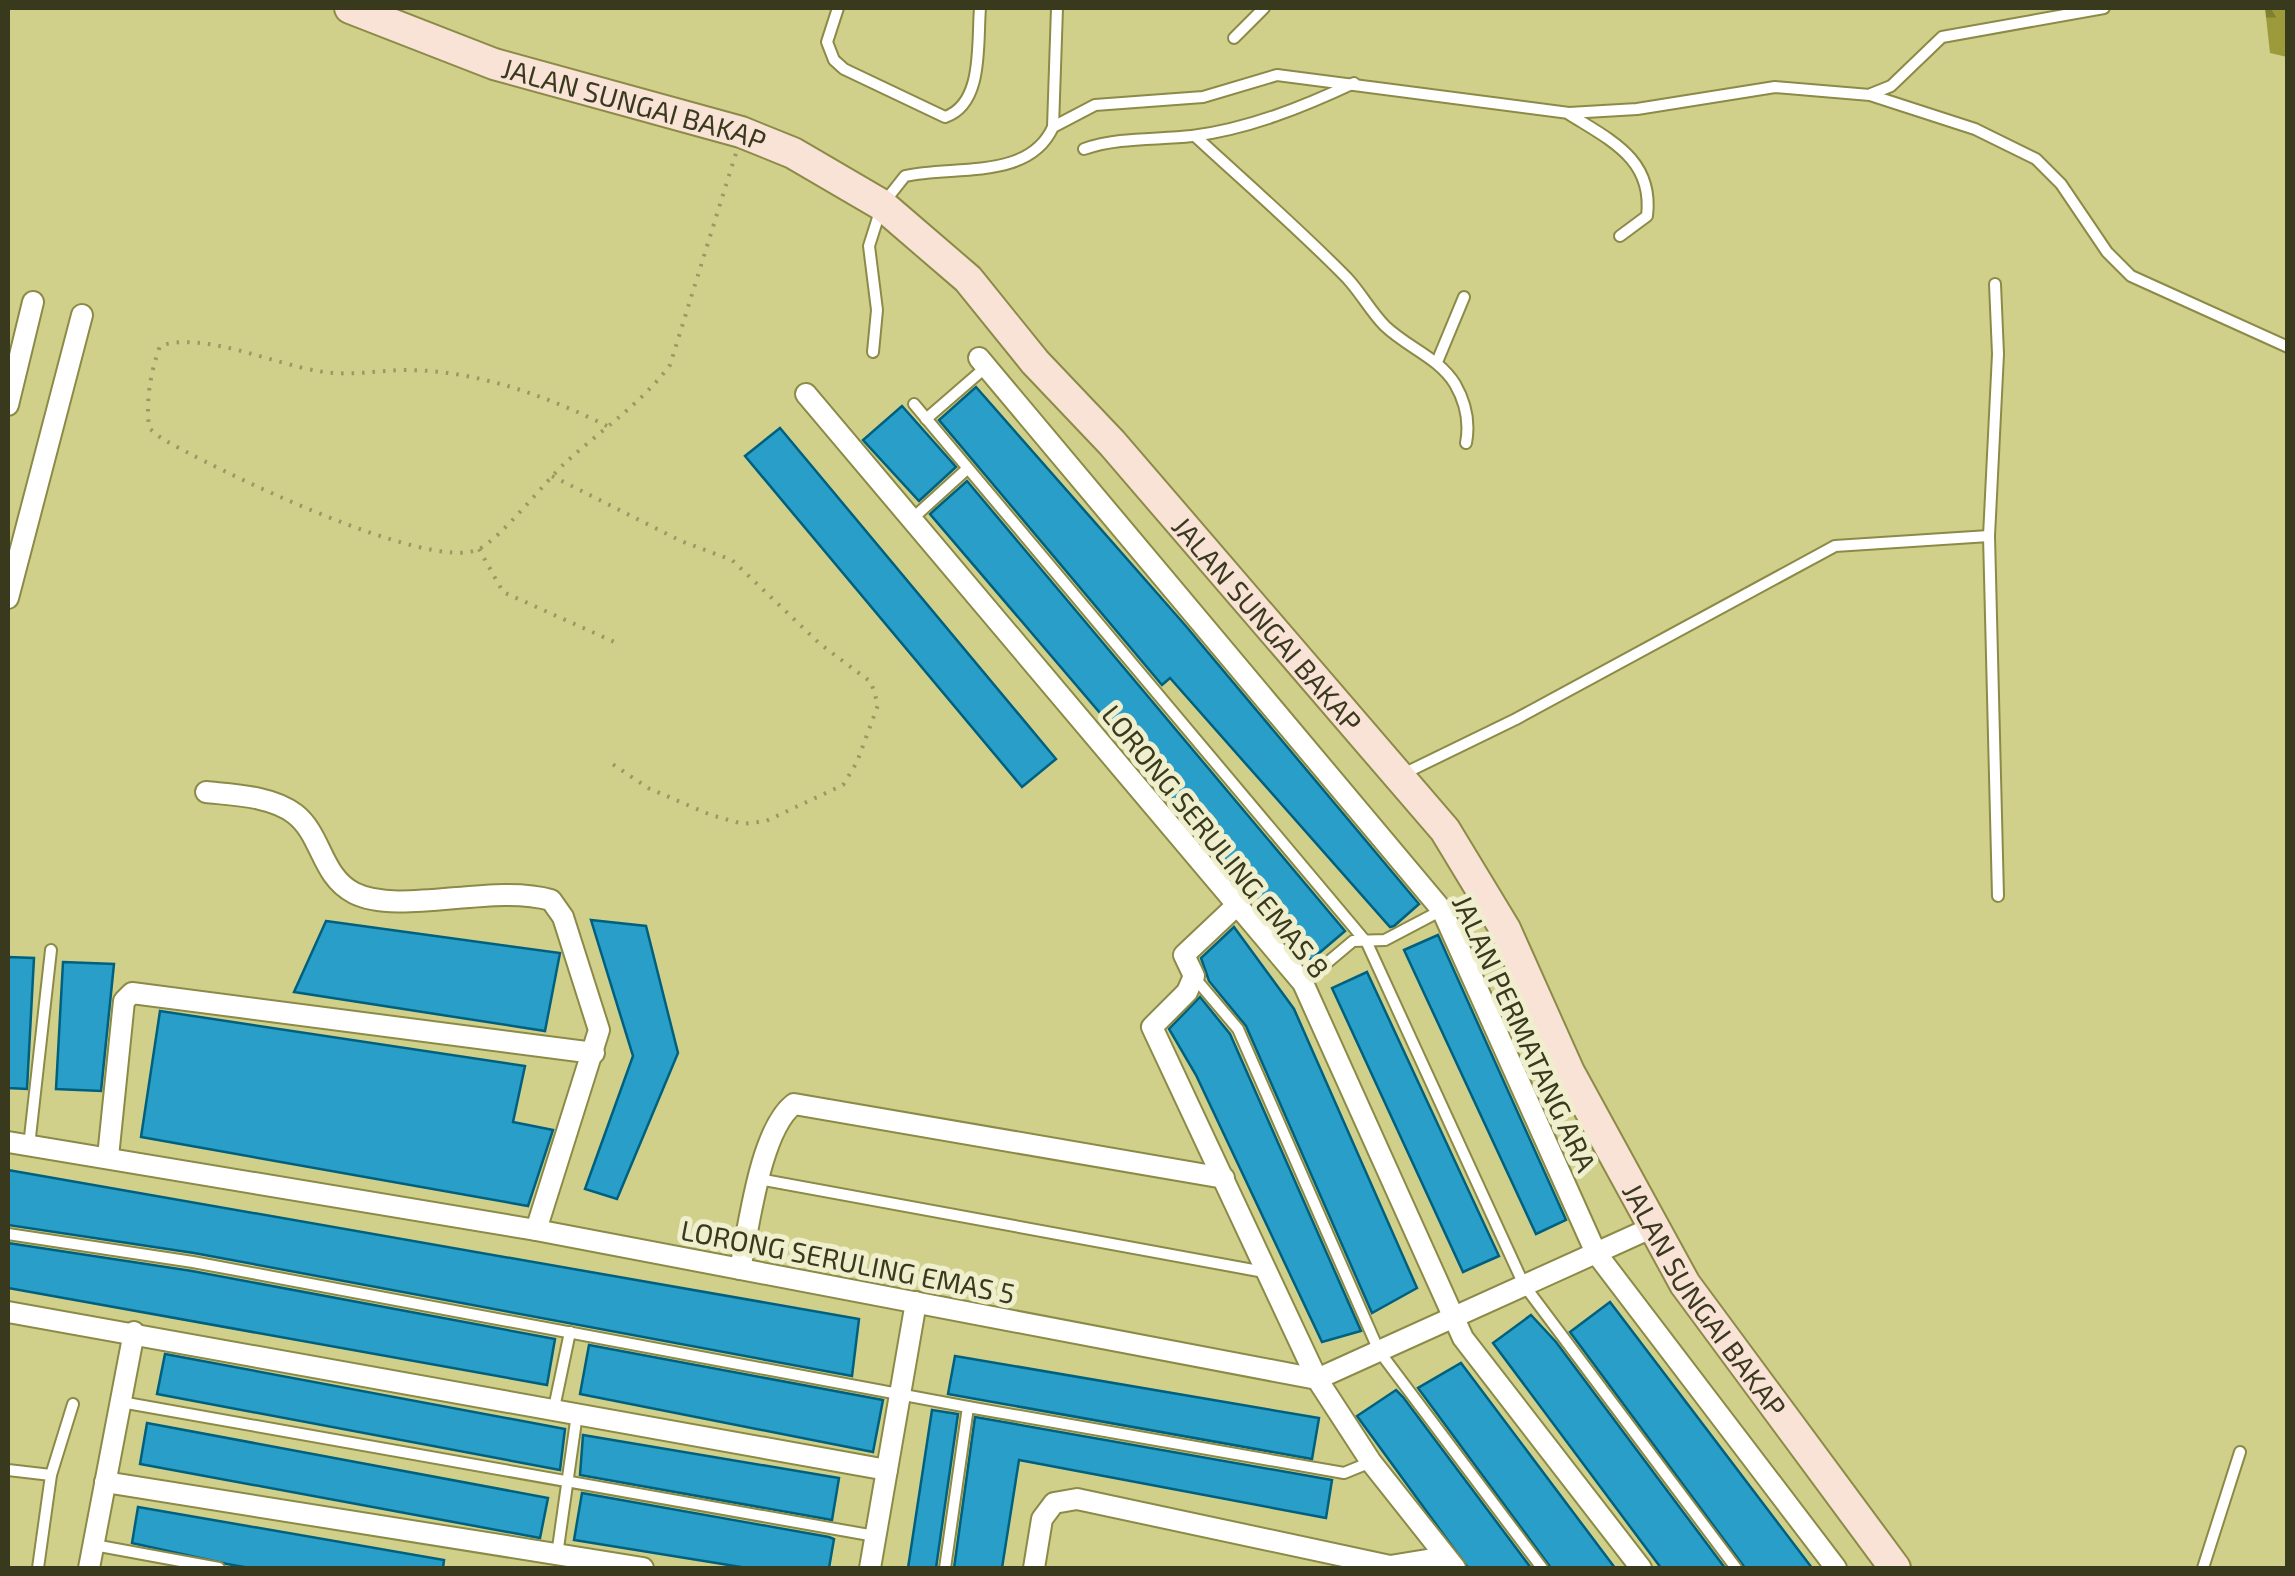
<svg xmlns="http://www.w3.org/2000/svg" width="2295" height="1576" viewBox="0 0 2295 1576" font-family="'Exo 2',sans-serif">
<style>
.forest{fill:url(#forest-firs)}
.building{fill:#289ec8;stroke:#00607e;stroke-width:2.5}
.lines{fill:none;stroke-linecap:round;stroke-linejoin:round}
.lane-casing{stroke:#8b8a47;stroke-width:14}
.street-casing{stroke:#8b8a47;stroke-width:24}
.secondary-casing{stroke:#8b8a47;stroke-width:34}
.path{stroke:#9a9963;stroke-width:4;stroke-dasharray:2.5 8;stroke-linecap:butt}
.lane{stroke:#fff;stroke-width:10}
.street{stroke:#fff;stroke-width:20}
.secondary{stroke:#f9e2d6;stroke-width:30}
.labels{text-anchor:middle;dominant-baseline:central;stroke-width:10;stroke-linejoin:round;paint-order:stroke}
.street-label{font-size:28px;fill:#39391d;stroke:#efefcd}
</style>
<defs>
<pattern id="forest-firs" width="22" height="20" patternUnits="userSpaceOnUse" patternTransform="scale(2.5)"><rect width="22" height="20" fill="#9d9a3c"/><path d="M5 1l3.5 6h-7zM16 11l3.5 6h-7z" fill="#817f32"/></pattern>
</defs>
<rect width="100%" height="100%" fill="#d1d08b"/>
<polygon class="forest" points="2265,8 2287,8 2287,57 2270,53"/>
<g class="building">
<polygon points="976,387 1185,625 1419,904 1394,926 1390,927 1170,678 1162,685 939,420"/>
<polygon points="902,406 956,467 919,501 863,440"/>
<polygon points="780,428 1056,759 1022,787 745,456"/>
<polygon points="967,481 1345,931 1311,960 930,514"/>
<polygon points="591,920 646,926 678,1053 617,1199 585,1189 633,1056"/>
<polygon points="326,921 560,953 545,1031 294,992"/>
<polygon points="1234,927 1294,1009 1417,1288 1372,1313 1246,1026 1209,981 1201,958"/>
<polygon points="1438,935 1566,1220 1536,1234 1404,950"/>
<polygon points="8,957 34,958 27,1089 8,1088"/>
<polygon points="63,962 114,964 101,1091 56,1089"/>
<polygon points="1367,972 1499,1256 1463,1272 1332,988"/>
<polygon points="1200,997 1230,1034 1361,1331 1322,1342 1196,1075 1169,1029"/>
<polygon points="160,1011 525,1066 513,1122 553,1130 528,1206 141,1137"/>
<polygon points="8,1170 859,1319 852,1376 194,1253 8,1225"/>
<polygon points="8,1243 192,1271 555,1339 547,1385 8,1288"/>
<polygon points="1610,1302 1812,1568 1745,1568 1570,1332"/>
<polygon points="1531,1315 1556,1342 1725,1568 1661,1568 1493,1343"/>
<polygon points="589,1345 883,1400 873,1452 580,1394"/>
<polygon points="165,1354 565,1429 560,1470 157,1394"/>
<polygon points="955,1356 1319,1418 1312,1459 948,1394"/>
<polygon points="1461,1363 1615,1568 1551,1568 1418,1388"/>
<polygon points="1396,1390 1403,1397 1531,1568 1468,1568 1357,1416"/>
<polygon points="932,1410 958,1414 936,1568 908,1568"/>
<polygon points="975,1417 1332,1480 1326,1518 1019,1460 1002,1568 954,1568"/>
<polygon points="147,1423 548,1498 540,1538 140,1464"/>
<polygon points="583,1435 839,1478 832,1520 580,1475"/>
<polygon points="582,1493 829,1537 834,1539 829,1568 747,1568 574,1540"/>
<polygon points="138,1507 444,1560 443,1568 250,1568 227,1564 132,1543"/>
</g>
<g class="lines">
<defs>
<g id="lane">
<path d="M838,8L827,42L834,60L844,69L945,117C984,104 977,43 980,8"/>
<polyline points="1234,38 1264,8"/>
<polyline points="1871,94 1891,86 1942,37 2104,8"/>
<path d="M1569,114C1610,140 1654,159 1647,216L1620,236"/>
<polyline points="1053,127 1095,105 1203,97 1277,75 1569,113 1637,109 1775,87 1870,95 1975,129 2036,159 2061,184 2107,252 2131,276 2288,347"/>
<path d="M1195,136C1246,183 1298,228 1347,278C1361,293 1371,312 1385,326C1408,348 1438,357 1455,384C1466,403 1470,422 1466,443"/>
<path d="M1084,149C1119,137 1155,140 1192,136C1248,129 1303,107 1354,83"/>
<polyline points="1995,284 1998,354 1989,536 1998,896"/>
<path d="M873,352L877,310L869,246L882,205L905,176C953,165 1029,181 1053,127L1057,8"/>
<polyline points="1437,362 1464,297"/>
<polyline points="914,404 1367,943 1524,1285 1736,1568"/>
<polyline points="926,419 986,367"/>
<polyline points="912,519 967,469"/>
<polyline points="1401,775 1516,719 1835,546 1989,536"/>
<polyline points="1194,977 1238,1029 1379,1351 1542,1568"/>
<polyline points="1303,983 1353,941 1385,940 1442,910"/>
<polyline points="29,1146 51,950"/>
<polyline points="759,1179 1264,1272"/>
<polyline points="8,1234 193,1262 968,1407"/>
<polyline points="121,1402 875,1536"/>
<polyline points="554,1408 570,1332"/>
<polyline points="8,1470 51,1475"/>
<polyline points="94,1545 219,1568"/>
<polyline points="557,1555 577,1414"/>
<polyline points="38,1568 51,1475 73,1404"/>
<polyline points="945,1568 968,1407 1344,1473 1371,1462"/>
<polyline points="2203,1568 2240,1452"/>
</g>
<g id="street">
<polyline points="979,358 1442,910 1596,1253 1836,1568"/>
<polyline points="806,394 1303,983 1463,1338 1641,1568"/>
<polyline points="8,405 33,302"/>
<polyline points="8,598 82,315"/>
<path d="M206,792C234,795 272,796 295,814C322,835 321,876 354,893C399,916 493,883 551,900L563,917L599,1030L536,1230"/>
<polyline points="1237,905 1184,955 1194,976 1187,992 1152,1027 1317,1379 1371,1462 1455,1568"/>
<polyline points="8,1142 536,1230 1317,1379 1651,1228"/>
<polyline points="108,1157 124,1001 132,993 594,1053"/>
<path d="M740,1269C749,1227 760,1130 794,1104L1224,1178"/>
<polyline points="8,1312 887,1470"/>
<polyline points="105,1482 643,1568"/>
<polyline points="89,1568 134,1332"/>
<polyline points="870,1568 916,1302"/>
<polyline points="1034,1568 1042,1519 1054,1503 1077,1499 1390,1566 1445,1557"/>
</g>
<g id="secondary">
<path id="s1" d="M350,8L494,64L741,132L793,153L882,205L968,279L1035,362L1112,443L1445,830L1505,929L1569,1072L1685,1284L1895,1568"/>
</g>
</defs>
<use href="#lane" class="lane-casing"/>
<use href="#street" class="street-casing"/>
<use href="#secondary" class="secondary-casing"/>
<g class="path">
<path d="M607,426C547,396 478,371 409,370C377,370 350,377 318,371C274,364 202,331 160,346C150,374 146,399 149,428L161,438C210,467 430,574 479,549C502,537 544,483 565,463C601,430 641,404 670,365L736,153"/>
<polyline points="552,476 681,541 732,560 820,644 871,682 878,705 857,762 843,785 766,821 743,824 711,815 648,788 608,761"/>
<polyline points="479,549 503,592 619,644"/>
</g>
<use href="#lane" class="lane"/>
<use href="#street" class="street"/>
<use href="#secondary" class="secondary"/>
</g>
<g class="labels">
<g class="street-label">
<text stroke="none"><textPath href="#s1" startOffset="300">JALAN SUNGAI BAKAP</textPath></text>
<text stroke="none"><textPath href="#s1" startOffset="1140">JALAN SUNGAI BAKAP</textPath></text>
<text transform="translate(1216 841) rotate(51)">LORONG SERULING EMAS 8</text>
<text transform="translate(1525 1033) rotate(65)">JALAN PERMATANG ARA</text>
<text transform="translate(848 1261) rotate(11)">LORONG SERULING EMAS 5</text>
<text stroke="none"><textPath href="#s1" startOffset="1950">JALAN SUNGAI BAKAP</textPath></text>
</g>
</g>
<rect width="2295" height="1576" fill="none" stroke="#39391d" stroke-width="20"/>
</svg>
